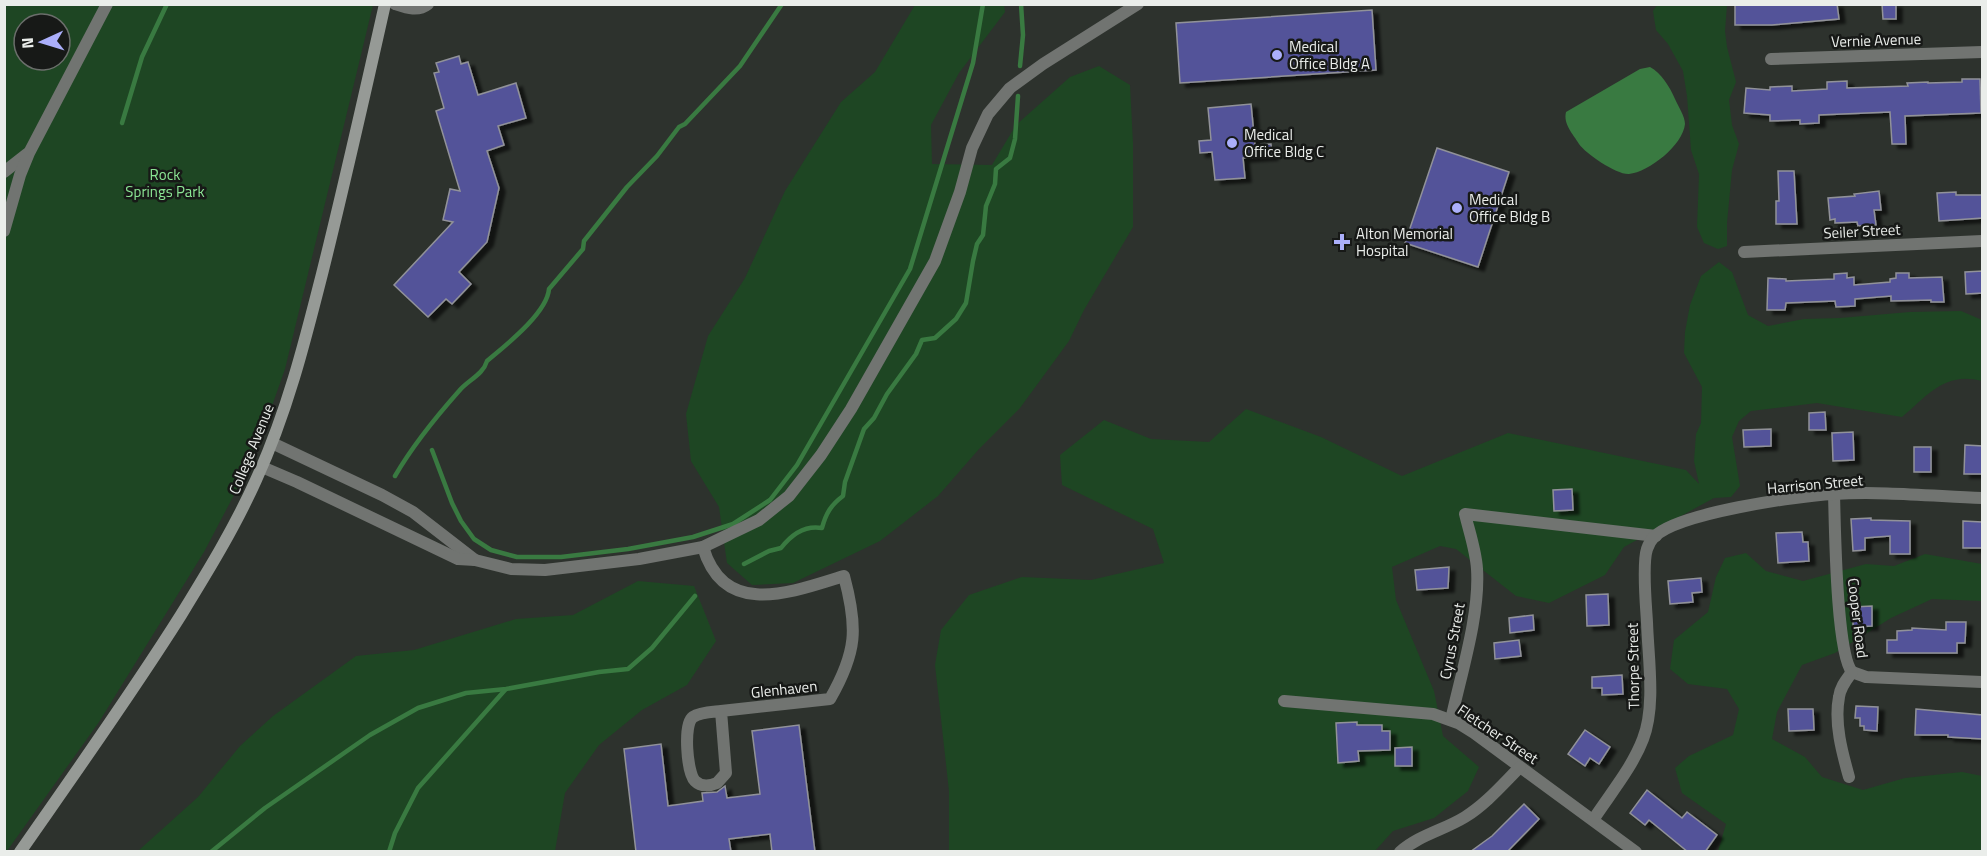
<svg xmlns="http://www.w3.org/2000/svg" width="1987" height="856" viewBox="0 0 1987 856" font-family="'Titillium Web',sans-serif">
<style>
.green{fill:#1e4623;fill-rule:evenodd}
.water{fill:#397a41}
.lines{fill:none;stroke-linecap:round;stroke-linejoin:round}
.stream{stroke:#397a41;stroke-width:4.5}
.building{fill:#535399;stroke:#919299;stroke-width:1.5;filter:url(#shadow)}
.street{stroke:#717471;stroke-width:12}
.secondary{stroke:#969a96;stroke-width:12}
.poi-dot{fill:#abaffb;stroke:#171917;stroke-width:2}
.labels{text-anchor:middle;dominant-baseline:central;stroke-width:5;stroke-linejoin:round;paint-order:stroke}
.street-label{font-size:15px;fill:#eaedea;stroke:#171917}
.poi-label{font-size:15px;fill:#eaedea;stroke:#171917;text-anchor:start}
.park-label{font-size:15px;fill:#8be594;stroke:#171917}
</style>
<defs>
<filter id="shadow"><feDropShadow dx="6" dy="4" stdDeviation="1.5" flood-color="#0009"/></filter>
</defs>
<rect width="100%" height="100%" fill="#2d322d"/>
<g class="green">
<path d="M5,5H373L285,369L254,457L204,552L99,722L7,851L5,852ZM24,24H60V60H24Z"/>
<polygon points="915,5 1004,5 1005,12 959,73 931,125 932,164 992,165 1016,125 1070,77 1099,66 1130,85 1133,143 1133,227 1084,310 1069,341 1020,408 979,449 938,496 880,541 793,583 752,585 727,563 719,507 691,461 686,414 708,336 745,278 785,191 841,102 875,72"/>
<polygon points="1657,5 1727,5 1725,31 1727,47 1736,82 1729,100 1732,125 1739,144 1732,170 1727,223 1727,246 1718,249 1704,243 1697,227 1699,174 1691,150 1687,96 1683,71 1668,44 1656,30 1653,11"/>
<path d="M1719,262L1732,272L1748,315L1768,326L1804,319L1840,318L1910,312L1961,311L1982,320V381C1945,371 1928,395 1902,417L1817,403L1751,411L1739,421L1732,437L1740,486L1731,497L1714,498L1624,547L1605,575L1549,603L1516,596L1456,549L1440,546L1392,567L1396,600L1434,691L1443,736L1479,767L1468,791L1434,818L1393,831L1375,851H949V791L935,665L941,630L969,595L1022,577L1091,580L1164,563L1153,529L1062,485L1060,455L1104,420L1151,439L1209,442L1246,409L1321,437L1402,476L1508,433L1686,470L1699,484L1694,461L1696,434L1701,423L1702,387L1684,353L1685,332L1690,305L1701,276Z"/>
<polygon points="1746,553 1766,571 1803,581 1866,564 1894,566 1925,554 1982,564 1982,601 1932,599 1891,618 1835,653 1802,665 1777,712 1772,739 1805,757 1822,777 1863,790 1905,778 1962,772 1982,776 1982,851 1718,851 1726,824 1682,793 1675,768 1689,756 1733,735 1739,709 1727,689 1688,684 1670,669 1674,640 1708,612 1716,577 1725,558"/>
<polygon points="638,581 694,586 716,641 687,685 642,710 599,745 565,793 555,851 138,851 198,797 240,746 273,716 356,656 414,650 516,619 573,615"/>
</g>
<path class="water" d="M1650,67C1661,73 1670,87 1675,99C1678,106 1685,116 1685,124C1683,145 1649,172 1629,174C1617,175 1586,154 1579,144C1573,134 1563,124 1566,112L1640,69Z"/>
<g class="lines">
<g class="stream">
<polyline points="1020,66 1023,35 1021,4"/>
<polyline points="122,123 142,57 167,4"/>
<polyline points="432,450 452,503 461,521 474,539 491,550 517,557 561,557 628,549 693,537 733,524 770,500 797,465 910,269 973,63 983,4"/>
<path d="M395,476C413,445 435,418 459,391C468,380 483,375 487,361C506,345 547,313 549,289L583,249L584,241L627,187L657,156L679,127L685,124L740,66L782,4"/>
<path d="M744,564L769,551L781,548C791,535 805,525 822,528C826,513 831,505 843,496L845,482L864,429L874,418L887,394L916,354L922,340L935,338L956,319L966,303L973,261L977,244L983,235L986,206L995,184L996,169L1010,158L1015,139L1018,96"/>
<polyline points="211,852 265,808 370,735 418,708 466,693 506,689 599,672 628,669 652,648 695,596"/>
<polyline points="389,852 395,833 418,788 505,690"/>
</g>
</g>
<g class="building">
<polygon points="1735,4 1837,4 1839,19 1772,25 1735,25"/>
<polygon points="1882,4 1896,4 1896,19 1883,19"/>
<polygon points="1372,10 1376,70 1180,83 1176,23"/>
<polygon points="459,56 461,64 468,62 478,95 516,83 526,118 498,126 504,145 487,151 499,188 487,242 459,272 471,284 452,304 446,299 428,317 394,285 453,222 443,220 450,189 460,191 436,111 444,108 434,73 439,72 436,63"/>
<polygon points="1962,79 1980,79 1981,113 1905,116 1906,144 1892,144 1890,112 1819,115 1819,123 1800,124 1800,120 1770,121 1770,115 1744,113 1746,88 1770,90 1770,87 1792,86 1792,91 1827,89 1827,82 1847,81 1847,88 1908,86 1907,83 1928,82 1928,83 1962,82"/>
<polygon points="1251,104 1255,145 1271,144 1272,156 1243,158 1245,178 1215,180 1212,152 1200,153 1199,141 1211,140 1208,108"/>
<polygon points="1437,148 1509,172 1478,267 1405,243"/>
<polygon points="1778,171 1794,171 1797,224 1776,224 1776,201 1779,201"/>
<polygon points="1879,191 1881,210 1874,210 1876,225 1858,226 1857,222 1835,223 1835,219 1830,220 1828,198 1855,196 1854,194"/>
<polygon points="1956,192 1956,195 1983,195 1983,218 1939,221 1937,193"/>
<polygon points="1983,271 1983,293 1966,294 1965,272"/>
<polygon points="1847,273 1847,278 1854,277 1854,285 1890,282 1890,279 1896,278 1896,273 1909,273 1909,278 1942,277 1944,302 1931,302 1931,300 1891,301 1891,296 1855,299 1855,306 1836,307 1835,301 1786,303 1785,310 1767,310 1768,278 1786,279 1786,281 1834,279 1834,274"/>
<polygon points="1825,412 1826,430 1809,430 1809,413"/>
<polygon points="1771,429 1771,446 1744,447 1743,430"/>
<polygon points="1853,432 1854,460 1833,461 1832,433"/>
<polygon points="1965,445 1983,446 1983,474 1964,474"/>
<rect x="1914" y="447" width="17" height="25"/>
<polygon points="1572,489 1573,510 1554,511 1553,490"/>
<polygon points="1871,518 1871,520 1910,521 1910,554 1890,554 1890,536 1865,538 1865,550 1853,551 1851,519"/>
<polygon points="1963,521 1982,522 1982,548 1963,548"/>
<polygon points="1802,532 1803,542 1808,542 1809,561 1778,563 1776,533"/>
<polygon points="1449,567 1448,588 1417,590 1415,570"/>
<polygon points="1701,578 1702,592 1692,593 1693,602 1670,604 1668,581"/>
<polygon points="1608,594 1609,625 1587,626 1586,595"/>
<polygon points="1872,606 1872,626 1853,627 1853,607"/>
<polygon points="1533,615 1534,630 1510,633 1509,618"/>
<polygon points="1946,622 1966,622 1965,643 1957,643 1957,653 1887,653 1887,640 1897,640 1897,631 1912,630 1912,628 1946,630"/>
<polygon points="1519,640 1521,656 1495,659 1494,643"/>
<polygon points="1622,675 1623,694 1602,695 1602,688 1592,688 1592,677"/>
<polygon points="1856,706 1878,707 1877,731 1864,730 1864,726 1860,726 1860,718 1855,718"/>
<polygon points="1788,709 1813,709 1814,730 1789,731"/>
<polygon points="1916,709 1983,715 1983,739 1948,737 1948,735 1915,735"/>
<polygon points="1357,722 1357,725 1382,725 1382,731 1390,731 1390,750 1358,751 1359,761 1338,763 1336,723"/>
<polygon points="799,725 815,852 772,852 770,834 729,839 731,852 636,852 624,749 661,744 668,806 703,801 702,793 717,792 725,786 727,798 760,794 752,731"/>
<polygon points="1585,730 1610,747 1599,764 1590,758 1585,766 1568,754"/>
<polygon points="1412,747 1412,766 1395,766 1395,748"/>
<polygon points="1647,790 1682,818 1687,812 1717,835 1705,852 1688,852 1649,820 1645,825 1630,813"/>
<polygon points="1524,804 1539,819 1507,852 1470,852 1492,836"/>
</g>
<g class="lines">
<g class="street">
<path d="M395,4C407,8 418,12 428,4"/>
<polyline points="1771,59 1982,52"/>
<polyline points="4,172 27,154"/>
<polyline points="4,231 20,175 29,153 107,4"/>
<polyline points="1744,252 1982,241"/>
<polyline points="272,443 382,495 413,512 475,560"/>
<polyline points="262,467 297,482 458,559 475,560 511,569 545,570 639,559 703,547 759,520 789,496 821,455 851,409 935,261 960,192 972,148 988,114 1010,88 1043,64 1138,4"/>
<path d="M1834,494C1835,526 1836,652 1852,672"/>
<path d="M703,547C724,619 792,592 844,576C858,628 857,652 830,699L721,711C712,712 700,712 693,717C683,724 687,773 695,781C701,787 710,786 717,783L726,773L721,711"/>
<polyline points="1852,672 1866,677 1982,682"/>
<polyline points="1284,701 1433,714 1458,723 1474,733 1636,852"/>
<path d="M1451,720C1461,674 1480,615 1477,569C1476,551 1469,531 1465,514L1656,536"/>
<path d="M1849,777C1842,752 1834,723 1839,697C1840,687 1847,679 1852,672"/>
<path d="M1593,820C1610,794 1632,768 1643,739C1656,706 1648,657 1647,622C1646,605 1642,564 1647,549C1648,546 1651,540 1654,537C1677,513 1797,496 1833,494C1882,491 1933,496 1982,498"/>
<path d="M1400,852C1419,835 1444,830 1465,817C1486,804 1503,784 1520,767"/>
</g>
<path class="secondary" d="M20,852C75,773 130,696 181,615C208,571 235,527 256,480C287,413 305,341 323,270C345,182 365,93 385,4"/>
</g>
<g class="poi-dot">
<circle cx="1277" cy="55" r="6"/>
<circle cx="1232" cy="143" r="6"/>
<circle cx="1457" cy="208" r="6"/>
<path d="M1339 233h6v6h6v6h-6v6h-6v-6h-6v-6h6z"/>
</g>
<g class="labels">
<g class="street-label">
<text transform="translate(1876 40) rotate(-2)">Vernie Avenue</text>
<text transform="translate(1862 231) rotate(-3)">Seiler Street</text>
<text transform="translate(251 449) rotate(-68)">College Avenue</text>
<text transform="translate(1815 484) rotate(-5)">Harrison Street</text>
<text transform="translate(1858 618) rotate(83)">Cooper Road</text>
<text transform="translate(1452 641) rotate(-79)">Cyrus Street</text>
<text transform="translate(1633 666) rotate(-91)">Thorpe Street</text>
<text transform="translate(784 689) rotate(-6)">Glenhaven</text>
<text transform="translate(1498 734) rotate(34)">Fletcher Street</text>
</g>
<g class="poi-label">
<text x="1289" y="46">Medical<tspan x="1289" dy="17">Office Bldg A</tspan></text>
<text x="1244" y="134">Medical<tspan x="1244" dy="17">Office Bldg C</tspan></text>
<text x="1469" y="199">Medical<tspan x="1469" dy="17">Office Bldg B</tspan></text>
<text x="1356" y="233">Alton Memorial<tspan x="1356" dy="17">Hospital</tspan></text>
</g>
<g class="park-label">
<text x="165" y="174">Rock<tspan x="165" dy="17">Springs Park</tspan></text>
</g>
</g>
<rect width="1987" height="856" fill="none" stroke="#eaedea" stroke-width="12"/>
<g transform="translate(42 42) rotate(266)"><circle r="28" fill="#171917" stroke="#6b6e6b" stroke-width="1.5"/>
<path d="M0-4.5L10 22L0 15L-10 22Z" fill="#abaffb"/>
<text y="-9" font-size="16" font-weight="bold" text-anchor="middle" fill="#eaedea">N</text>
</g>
</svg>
